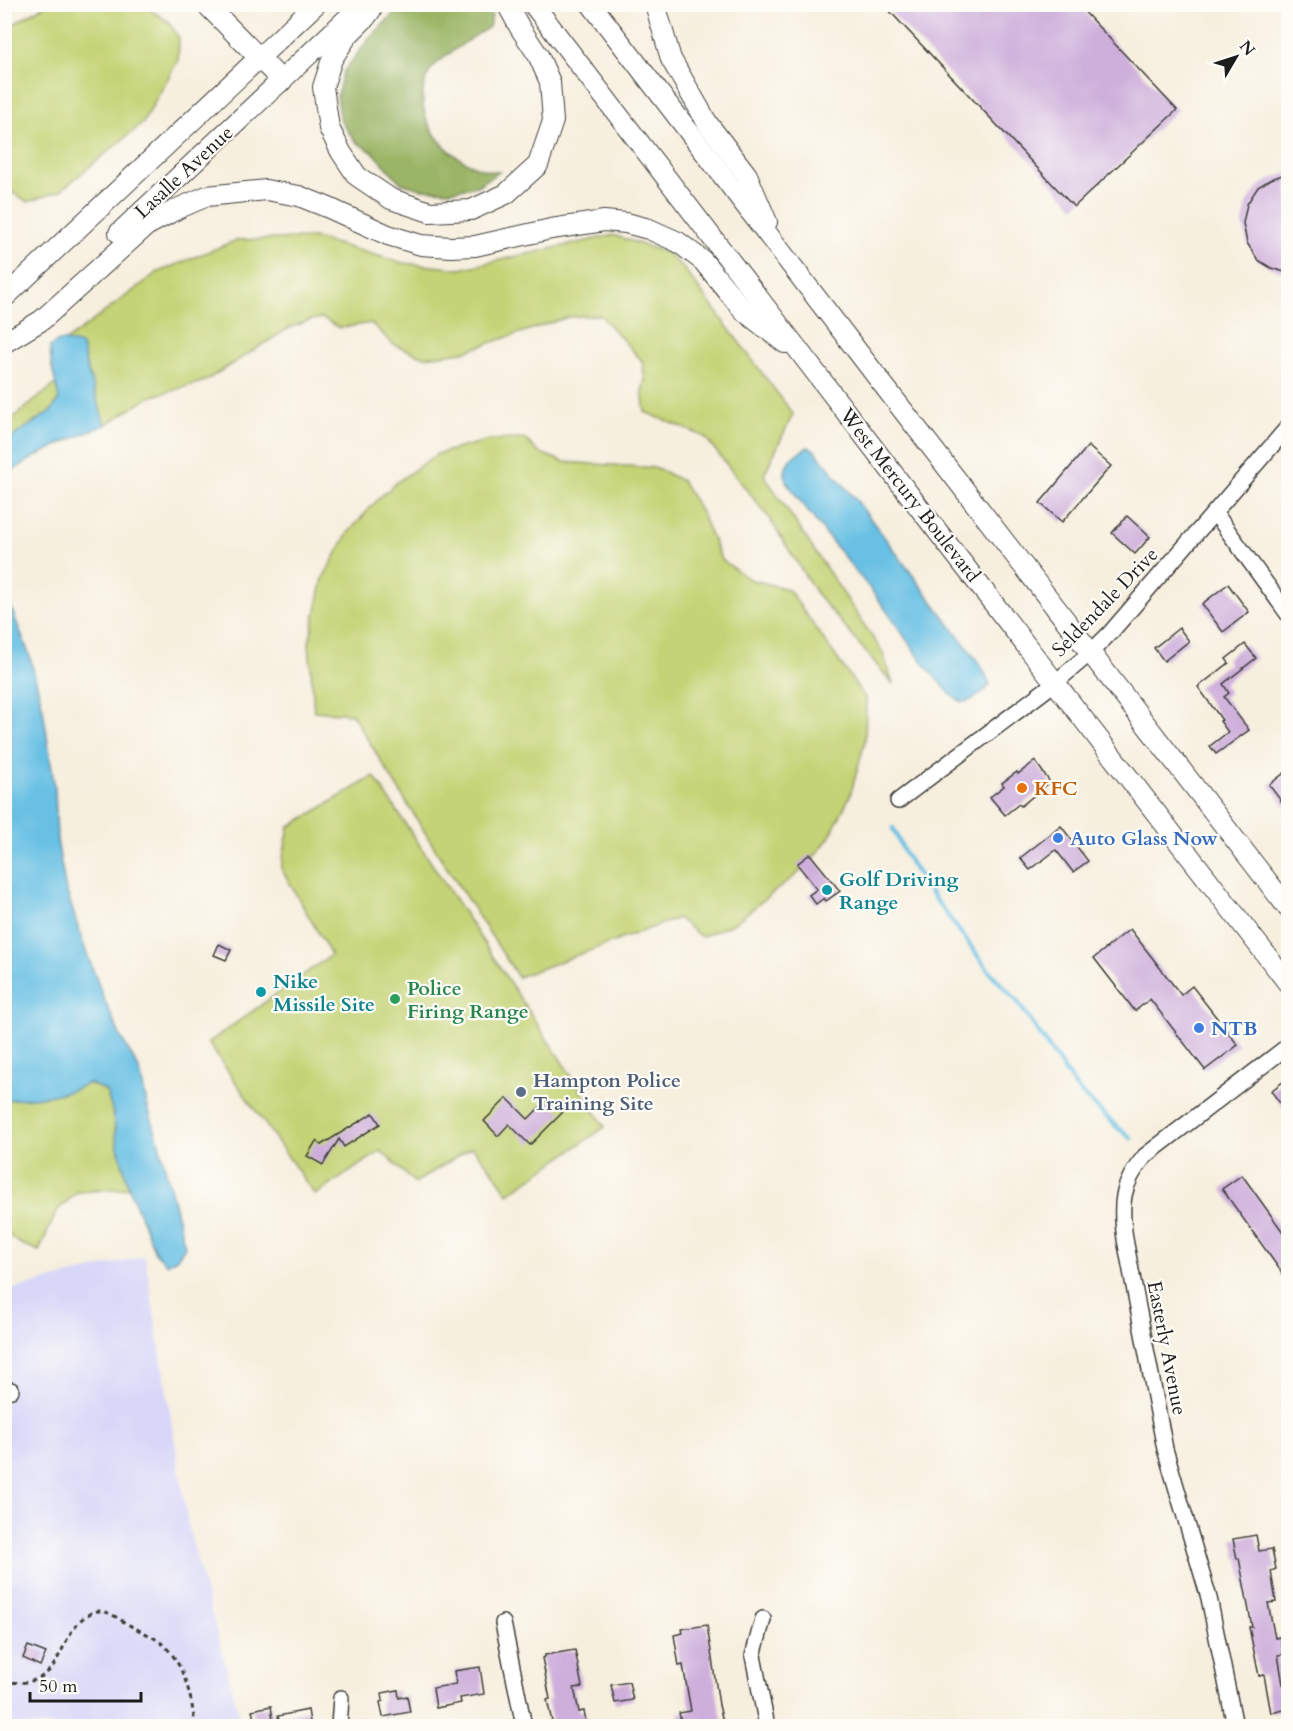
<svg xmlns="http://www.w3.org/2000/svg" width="1293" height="1731" viewBox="0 0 1293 1731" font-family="Cardo,serif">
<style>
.built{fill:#d8d7f8}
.green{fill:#c4d375;stroke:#707848;stroke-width:1.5}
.forest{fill:#9bb566;stroke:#5c6841;stroke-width:1.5}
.water{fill:#67c0e4;stroke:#426e80;stroke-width:1.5}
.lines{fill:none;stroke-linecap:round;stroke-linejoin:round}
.stream{stroke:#67c0e4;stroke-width:4.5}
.building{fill:#ceafdb}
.minor-casing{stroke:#3d3c39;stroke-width:18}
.major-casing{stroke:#3d3c39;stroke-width:22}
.path{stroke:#3d3c39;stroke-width:3;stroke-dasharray:4.5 4.5;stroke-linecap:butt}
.minor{stroke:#fff;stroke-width:15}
.major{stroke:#fff;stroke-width:20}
.food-dot{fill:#e8710a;stroke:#fdfcf7;stroke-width:2}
.shop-dot{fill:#3f7fe0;stroke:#fdfcf7;stroke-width:2}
.culture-dot{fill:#0f9aa8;stroke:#fdfcf7;stroke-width:2}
.leisure-dot{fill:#2e9e5b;stroke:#fdfcf7;stroke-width:2}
.service-dot{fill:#5c6f8a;stroke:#fdfcf7;stroke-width:2}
.labels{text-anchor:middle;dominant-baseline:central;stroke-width:4.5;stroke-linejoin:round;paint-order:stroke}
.street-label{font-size:20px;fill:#1c1c1c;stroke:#fdfcf7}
.food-label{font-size:20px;font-weight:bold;fill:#c56008;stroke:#fdfcf7;text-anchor:start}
.shop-label{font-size:20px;font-weight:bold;fill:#366cbe;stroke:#fdfcf7;text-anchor:start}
.culture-label{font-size:20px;font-weight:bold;fill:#0d838f;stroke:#fdfcf7;text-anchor:start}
.leisure-label{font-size:20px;font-weight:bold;fill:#27864d;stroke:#fdfcf7;text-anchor:start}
.service-label{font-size:20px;font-weight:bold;fill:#4e5e75;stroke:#fdfcf7;text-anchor:start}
</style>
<rect width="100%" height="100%" fill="#fdfcf7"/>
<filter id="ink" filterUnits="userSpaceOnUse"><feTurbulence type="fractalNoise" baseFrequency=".0167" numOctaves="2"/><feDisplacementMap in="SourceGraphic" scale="12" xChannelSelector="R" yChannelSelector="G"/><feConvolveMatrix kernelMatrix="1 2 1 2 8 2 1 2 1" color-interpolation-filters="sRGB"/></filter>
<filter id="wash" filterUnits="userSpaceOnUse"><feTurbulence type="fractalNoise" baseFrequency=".008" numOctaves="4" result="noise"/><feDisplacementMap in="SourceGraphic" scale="24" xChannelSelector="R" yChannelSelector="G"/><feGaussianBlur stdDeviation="1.35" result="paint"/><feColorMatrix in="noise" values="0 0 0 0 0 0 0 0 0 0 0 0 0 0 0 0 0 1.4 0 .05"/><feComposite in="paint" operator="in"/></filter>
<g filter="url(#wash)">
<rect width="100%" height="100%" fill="#f7efde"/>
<polygon class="built" points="145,1256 189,1530 237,1707 241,1726 5,1726 5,1291"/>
<g class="green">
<polygon points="47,4 149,5 150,10 168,21 179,38 178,60 143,123 60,191 28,202 10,191 5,192 5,29"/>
<polygon points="613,235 667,253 684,269 793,414 764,475 883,653 893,684 816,593 769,518 705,437 645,412 642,391 645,380 642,361 600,315 568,317 463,352 425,357 394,345 371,323 340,328 322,318 311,320 289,328 205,381 150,397 105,425 86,365 82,346 66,341 158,272 237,240 315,238 403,263 460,269"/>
<polygon points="57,383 59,399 52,410 5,442 4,425"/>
<polygon points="525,439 538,452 564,462 657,468 682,481 702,514 721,559 749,579 788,589 866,699 865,742 850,796 829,838 806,867 733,924 701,937 678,918 518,977 442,860 352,714 314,711 309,643 323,578 348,533 378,499 397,482 437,454 489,440"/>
<polygon points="374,776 605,1127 508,1194 492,1170 472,1147 415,1183 381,1151 315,1195 208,1043 331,955 281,868 289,827"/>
<path d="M89,1083L107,1091L113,1113L117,1143L129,1188L77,1192L57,1211L39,1251L19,1243L10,1236L5,1237V1100C37,1098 59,1097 89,1083Z"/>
</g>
<path class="forest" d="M402,5H484L492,16L489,27C475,36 437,59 430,71C403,117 454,170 499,172L477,186L449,191L421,189L401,183L374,153L356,142L341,122L337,96L343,72L369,39Z"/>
<g class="water">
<path d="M59,341H66L82,345L86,365L105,425C70,439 35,454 5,476V442L52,410L59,399L51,362L50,347Z"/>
<path d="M808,447L813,449L857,501L981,666L990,684C985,691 970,705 960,701C953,698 948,691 943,686C915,657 896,621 871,590C842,554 812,519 786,481C782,461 793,456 808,447Z"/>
<path d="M4,589L30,657L43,709L55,789L57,840L65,886L84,946L104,999L120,1035L140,1071L147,1105L158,1139L185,1247L177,1258L167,1264L155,1252L129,1188L117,1143L113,1113L106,1091L89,1083C59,1097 37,1098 5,1100Z"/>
</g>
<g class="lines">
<polyline class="stream" points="893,828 905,854 927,888 990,972 1017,1001 1078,1090 1117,1127 1131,1138"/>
</g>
<g id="blocks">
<g class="building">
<polygon points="883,4 1077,4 1177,110 1074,207"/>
<polygon points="1288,173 1288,273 1271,268 1258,260 1247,243 1243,223 1247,204 1258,187 1271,179"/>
<polygon points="1088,446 1111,466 1062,522 1040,503"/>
<polygon points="1127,516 1150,537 1135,554 1112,533"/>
<polygon points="1228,584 1249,612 1223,632 1202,604"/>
<polygon points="1179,628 1189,641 1164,661 1154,648"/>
<polygon points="1245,644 1256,658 1223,684 1229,693 1224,697 1249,730 1216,754 1210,746 1228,732 1220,721 1222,720 1198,687 1229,663 1226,659"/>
<polygon points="1035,761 1050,782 1021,806 1019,804 1005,815 990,797 1004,786 1002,783 1017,772 1018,774"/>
<polygon points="1288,770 1288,810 1269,785"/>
<polygon points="1061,826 1088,861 1073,872 1056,850 1030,870 1020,858"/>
<polygon points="810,854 840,891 826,901 824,898 816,904 809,895 817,889 797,864"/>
<polygon points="1130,929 1181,995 1192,986 1238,1045 1205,1070 1150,999 1135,1011 1094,958"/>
<polygon points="219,944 231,950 226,960 214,955"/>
<polygon points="1288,1078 1288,1114 1271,1091"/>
<polygon points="507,1098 528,1119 548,1099 562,1113 530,1145 509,1124 498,1136 484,1121"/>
<polygon points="373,1113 380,1124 344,1147 339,1139 323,1165 307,1156 316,1141 321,1145"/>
<polygon points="1242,1175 1288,1239 1288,1281 1222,1189"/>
<polygon points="1256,1535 1259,1551 1272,1549 1276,1569 1271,1571 1276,1602 1268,1603 1275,1638 1280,1637 1284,1654 1278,1655 1283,1684 1288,1683 1288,1709 1271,1713 1264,1675 1259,1676 1249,1627 1252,1627 1239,1558 1237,1559 1233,1539"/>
<polygon points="707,1625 719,1705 724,1726 682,1726 679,1713 691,1711 683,1665 679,1666 674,1635 683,1633 682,1629"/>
<polygon points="28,1646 46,1653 40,1666 23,1658"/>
<polygon points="575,1650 582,1687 574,1688 579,1712 584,1711 587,1726 553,1726 547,1700 550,1699 542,1658 545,1657 545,1655"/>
<polygon points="480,1667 484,1694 460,1698 461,1703 436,1708 433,1688 456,1684 454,1671"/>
<polygon points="629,1682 633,1700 615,1703 611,1685"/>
<polygon points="398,1690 399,1698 407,1696 410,1712 383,1717 380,1702 383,1701 382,1693"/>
<polygon points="271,1706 273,1720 255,1724 252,1710"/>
<polygon points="308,1710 310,1722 307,1723 308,1726 280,1726 278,1716"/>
</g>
</g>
</g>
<g filter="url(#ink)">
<use href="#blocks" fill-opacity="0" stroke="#3d3c39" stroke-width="1.5"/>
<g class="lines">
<defs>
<g id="minor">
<polyline points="1215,513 1288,614"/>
<polyline points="898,801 1056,682 1090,653 1111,632 1288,427"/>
<polyline points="4,1391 11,1390"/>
<polyline points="763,1619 753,1656 767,1726"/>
<polyline points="503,1623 524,1726"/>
<polyline points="339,1726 341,1698"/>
<path d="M1235,1726L1209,1598L1165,1449L1125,1239C1120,1204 1121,1184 1145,1156L1288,1046"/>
</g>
<g id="major">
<polyline points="206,4 282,81"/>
<polyline points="375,4 366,17 348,35 332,59 323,87 329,128 341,152 357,176 391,199 430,212 471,210 506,194 538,165 553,121 550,82 538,55 520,28 507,4"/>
<polyline points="533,4 921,510 1288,983"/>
<polyline points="591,4 881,382 1288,908"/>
<polyline points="655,4 671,59 708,124 747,175 767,222"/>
<polyline points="119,233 353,13"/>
<polyline points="4,298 316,4"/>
<polyline points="4,343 42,320 146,226 177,209 207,196 266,190 299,196 329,208 388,235 421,245 451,247 475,246 551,229 604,221 626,223 649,229 678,242 703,261 744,311 785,343"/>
</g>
</defs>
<use href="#minor" class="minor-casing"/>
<use href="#major" class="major-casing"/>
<path class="path" d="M4,1680C24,1687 46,1680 56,1661C67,1643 71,1623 91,1613C103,1607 114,1616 124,1622C135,1629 147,1633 157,1640C183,1657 192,1697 195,1726"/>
<use href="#minor" class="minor"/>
<use href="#major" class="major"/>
</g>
</g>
<circle class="food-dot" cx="1022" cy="788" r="6"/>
<g class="shop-dot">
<circle cx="1058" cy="838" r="6"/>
<circle cx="1199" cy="1028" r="6"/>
</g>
<g class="culture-dot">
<circle cx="827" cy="890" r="6"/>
<circle cx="261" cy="992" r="6"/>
</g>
<circle class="leisure-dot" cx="395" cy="999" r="6"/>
<circle class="service-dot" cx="521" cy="1092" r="6"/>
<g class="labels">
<g class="street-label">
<text transform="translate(184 172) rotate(-43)">Lasalle Avenue</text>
<text transform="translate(910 495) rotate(52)">West Mercury Boulevard</text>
<text transform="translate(1105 602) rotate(-46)">Seldendale Drive</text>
<text transform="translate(1167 1348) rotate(79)">Easterly Avenue</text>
</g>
<g class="food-label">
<text x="1034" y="788">KFC</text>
</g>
<g class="shop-label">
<text x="1070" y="838">Auto Glass Now</text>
<text x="1211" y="1028">NTB</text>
</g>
<g class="culture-label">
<text x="839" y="879">Golf Driving<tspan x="839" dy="23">Range</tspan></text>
<text x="273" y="981">Nike<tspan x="273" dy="23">Missile Site</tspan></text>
</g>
<g class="leisure-label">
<text x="407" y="988">Police<tspan x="407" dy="23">Firing Range</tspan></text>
</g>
<g class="service-label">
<text x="533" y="1080">Hampton Police<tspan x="533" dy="23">Training Site</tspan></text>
</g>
</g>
<rect width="1293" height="1731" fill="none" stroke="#fdfcf7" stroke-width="24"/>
<g transform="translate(1236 57) rotate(51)" stroke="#fdfcf7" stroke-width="4.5" paint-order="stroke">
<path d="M0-4.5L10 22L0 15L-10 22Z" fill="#1c1c1c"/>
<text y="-9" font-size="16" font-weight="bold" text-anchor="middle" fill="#1c1c1c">N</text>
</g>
<path d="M30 1692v9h111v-9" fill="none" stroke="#1c1c1c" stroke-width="3"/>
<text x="39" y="1692" font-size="18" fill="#1c1c1c" stroke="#fdfcf7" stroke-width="4.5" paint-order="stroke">50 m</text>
</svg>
